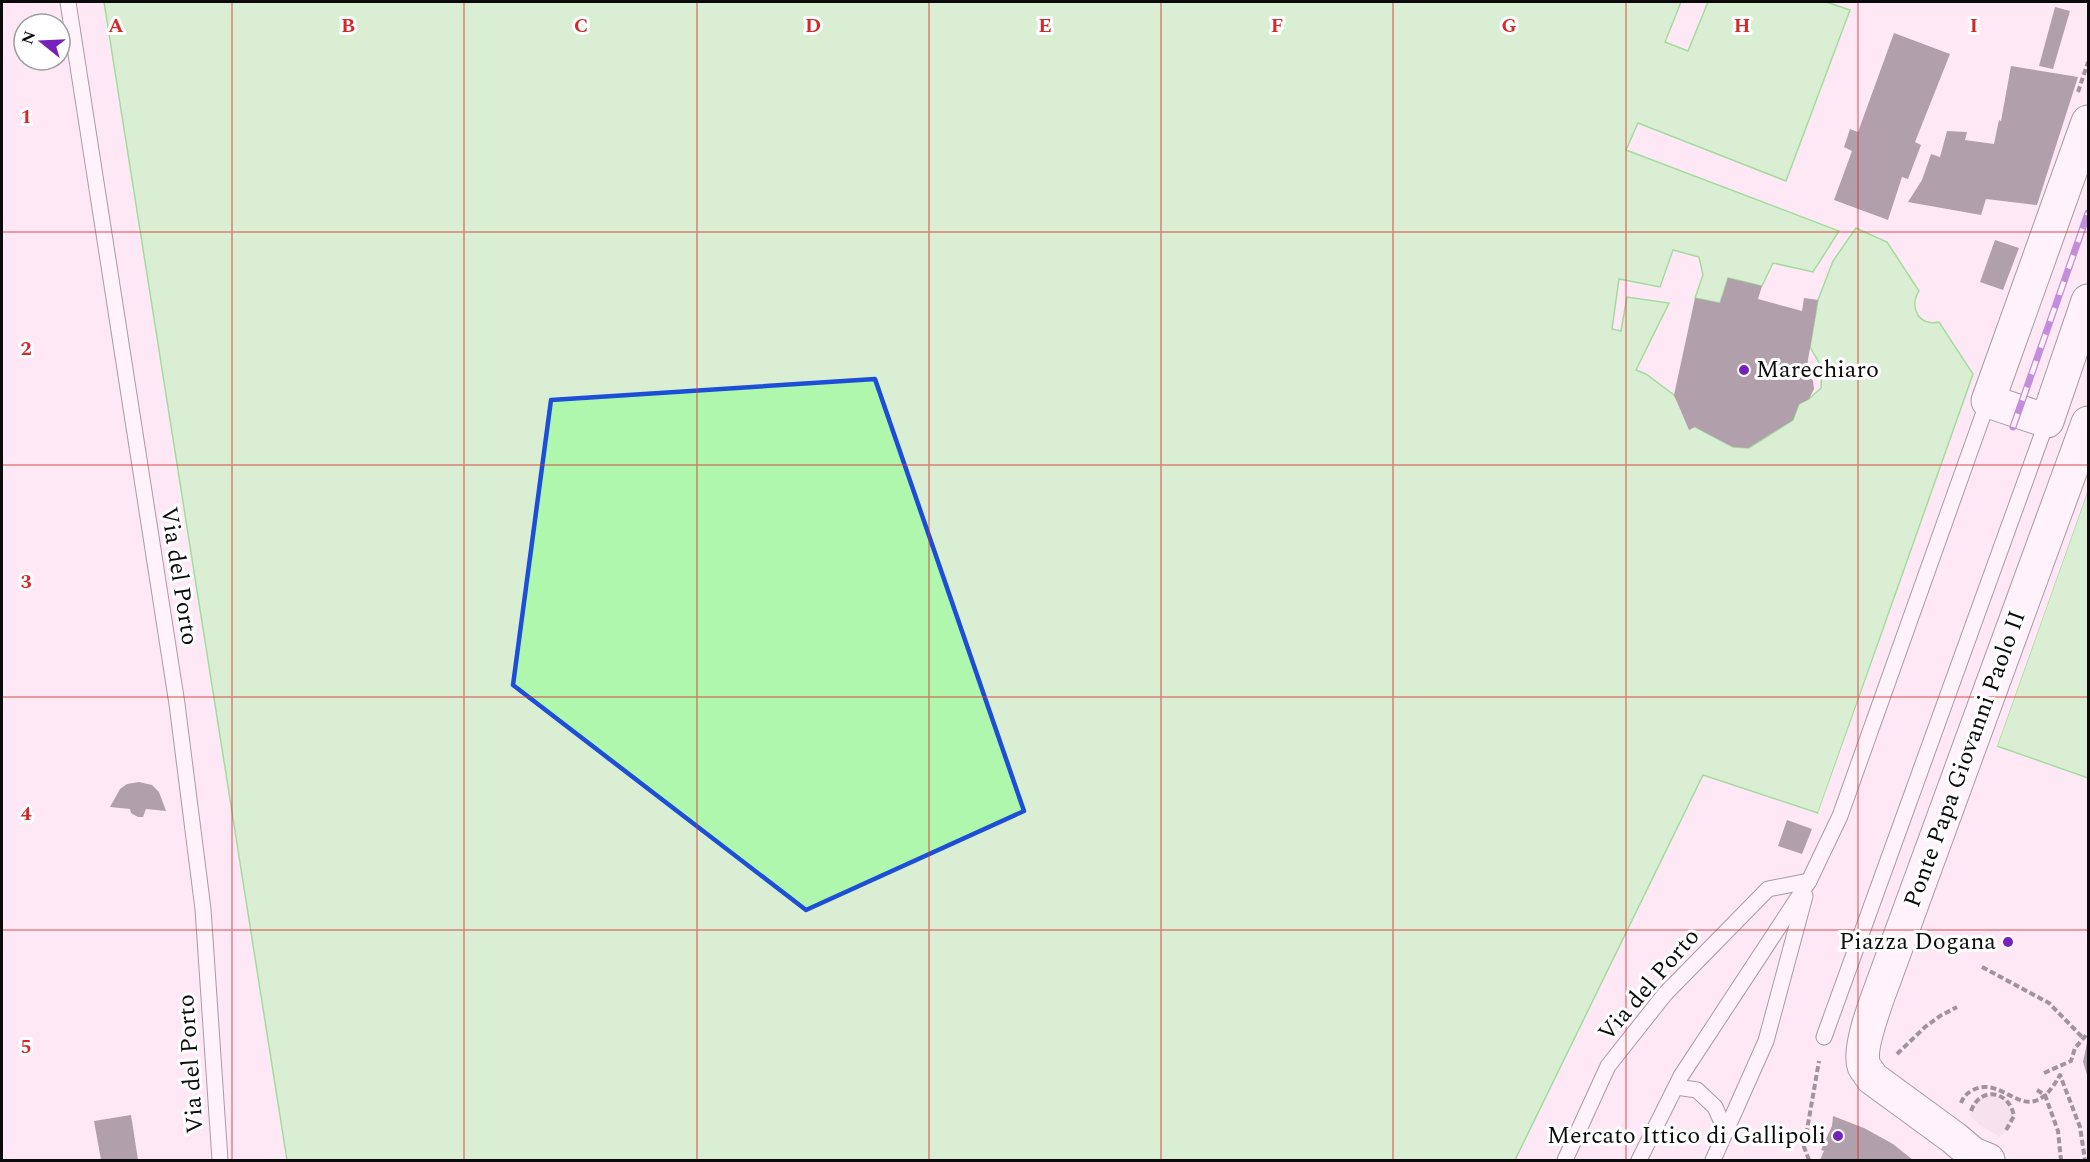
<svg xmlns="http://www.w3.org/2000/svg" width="2090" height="1162" viewBox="0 0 2090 1162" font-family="Spectral,serif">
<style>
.plaza{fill:#edd9e6}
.water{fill:#aef7ac;stroke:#32cf32;stroke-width:1.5}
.pier{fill:#ffe8f6}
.building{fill:#534753}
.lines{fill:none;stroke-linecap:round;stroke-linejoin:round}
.service-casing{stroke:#3e3e3e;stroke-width:17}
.tertiary-casing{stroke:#3e3e3e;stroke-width:35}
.path{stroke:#2d2d2d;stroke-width:4;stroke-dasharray:6 3;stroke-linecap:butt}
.service{stroke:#fff;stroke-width:15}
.tertiary{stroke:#fff;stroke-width:33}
.rail-casing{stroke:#7721bc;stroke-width:7}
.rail{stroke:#fff;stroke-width:4.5;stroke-dasharray:14;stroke-linecap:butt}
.marked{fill:none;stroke:#1d4ed8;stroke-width:4.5;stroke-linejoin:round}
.grid{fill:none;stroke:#d62828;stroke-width:1.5;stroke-opacity:0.55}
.poi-dot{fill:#7721bc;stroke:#fff;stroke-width:2}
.labels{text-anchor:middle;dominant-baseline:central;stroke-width:6;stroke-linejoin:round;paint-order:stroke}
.poi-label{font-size:24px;fill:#0b0b0b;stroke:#fff;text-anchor:end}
.street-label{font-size:24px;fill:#0b0b0b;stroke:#fff}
.grid-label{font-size:20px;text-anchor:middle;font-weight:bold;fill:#d62828;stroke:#fff;stroke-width:6;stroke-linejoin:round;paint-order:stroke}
</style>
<rect width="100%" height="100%" fill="#ffe8f6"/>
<polygon class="plaza" points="1994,1095 2004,1097 2012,1105 2014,1116 2009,1128 2000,1137 1980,1125 1970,1115 1974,1104 1983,1096"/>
<g class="water">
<path d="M104,2H1681L1665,42L1688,51L1708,2H1826L1850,10L1786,181L1638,123L1626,150L1839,231L1813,272L1773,263L1762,286L1728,278L1720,303L1695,298L1703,275L1699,257L1673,250L1660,287L1619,279L1612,329L1621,331L1627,297L1669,303L1636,370L1646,374L1674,395L1695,427L1733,447L1749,448L1793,420L1799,404L1809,399L1821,388L1822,368L1810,347L1818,300L1833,261L1856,228L1887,242L1919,291C1908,308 1920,327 1939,322L1973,374L1818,813L1703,775L1515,1160H287Z"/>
<polygon points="2088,490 2088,778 1997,746"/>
</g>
<g class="pier">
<polygon points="1976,373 1976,375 1821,814 1818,813"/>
<polygon points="2088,487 2088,490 1996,749 1994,745 2086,489"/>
</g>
<g class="building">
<polygon points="2055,7 2070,11 2053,69 2039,66"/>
<polygon points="1894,33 1950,54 1915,142 1921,145 1908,179 1902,177 1888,220 1834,200 1852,151 1844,147 1850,129 1858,132"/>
<polygon points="2011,66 2078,77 2037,205 1986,199 1981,215 1908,202 1922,180 1931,154 1940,157 1947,131 1967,132 1965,140 1994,144 1999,120 2001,121"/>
<polygon points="1995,240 2019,248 2003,290 1980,282"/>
<polygon points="1728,278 1762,286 1758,299 1802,311 1804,298 1818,300 1806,372 1813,381 1814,389 1809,399 1799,404 1793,420 1748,448 1733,447 1695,427 1689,430 1674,395 1695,298 1720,303"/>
<polygon points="139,782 152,785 159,792 166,811 146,809 143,817 138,817 131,813 130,809 110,807 120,789 127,784"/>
<polygon points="1787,820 1812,829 1802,854 1778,846"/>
<polygon points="2088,1038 2088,1078 2083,1062"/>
<polygon points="131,1115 138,1160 101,1160 94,1121"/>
<polygon points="1833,1116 1864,1128 1893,1144 1913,1160 1820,1160 1824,1151 1821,1150 1832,1126"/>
</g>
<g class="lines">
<defs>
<g id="service">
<polyline points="68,2 177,704 203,909 220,1160"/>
<polyline points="1824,1037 2047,421"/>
<polyline points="1676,1087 1697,1090 1715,1107 1726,1132"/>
<polyline points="1565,1160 1608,1066 1665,994 1768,889 1809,881"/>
<polyline points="1639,1160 1681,1076 1809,881 1840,816 1988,401"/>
<polyline points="1713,1160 1766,1041 1805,896"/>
</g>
<g id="tertiary">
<polyline points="2088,122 1988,401 2047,421 2088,301"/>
<path d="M1988,1160L1973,1154L1954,1138L1872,1078C1870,1074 1866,1070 1864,1066C1857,1047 1880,992 1887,972L2088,423"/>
</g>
</defs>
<use href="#service" class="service-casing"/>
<use href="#tertiary" class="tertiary-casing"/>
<g class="path">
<polyline points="2078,92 2088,62"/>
<polyline points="1982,967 2049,1003 2084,1039"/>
<polyline points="1897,1054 1925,1027 1940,1016 1957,1007"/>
<polyline points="2044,1073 2071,1061 2075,1048 2088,1033"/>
<polyline points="2037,1090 2045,1095 2058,1131 2061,1160"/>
<path d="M1961,1103C1963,1097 1967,1093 1973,1090C2006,1073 2027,1135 2060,1075L2080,1127L2085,1160"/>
<path d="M1971,1111C1980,1086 2009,1090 2014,1116L2005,1132"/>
<polyline points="1809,1160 1804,1147 1819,1061"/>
</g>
<use href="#service" class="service"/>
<use href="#tertiary" class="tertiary"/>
<defs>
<polyline id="rail" points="2013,427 2088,213"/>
</defs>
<use href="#rail" class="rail-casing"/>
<use href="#rail" class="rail"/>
</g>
<path d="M0 0H2090V1162H0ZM875,379L1024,811L806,910L513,685L551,400Z" fill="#ffe8f6" fill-opacity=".55" fill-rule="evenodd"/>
<path class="marked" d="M875,379L1024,811L806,910L513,685L551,400Z"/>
<path class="grid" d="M232,2V1160M464,2V1160M697,2V1160M929,2V1160M1161,2V1160M1393,2V1160M1626,2V1160M1858,2V1160M2,232H2088M2,465H2088M2,697H2088M2,930H2088"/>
<g class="poi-dot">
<circle cx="1744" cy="370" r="6"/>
<circle cx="2008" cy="942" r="6"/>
<circle cx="1838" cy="1136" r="6"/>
</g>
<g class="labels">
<g class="poi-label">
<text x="1756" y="370" text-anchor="start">Marechiaro</text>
<text x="1996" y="942">Piazza Dogana</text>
<text x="1826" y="1136">Mercato Ittico di Gallipoli</text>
</g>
<g class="street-label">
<text transform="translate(179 576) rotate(81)">Via del Porto</text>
<text transform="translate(1965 759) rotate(-70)">Ponte Papa Giovanni Paolo II</text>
<text transform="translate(1649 985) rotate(-49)">Via del Porto</text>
<text transform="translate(191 1064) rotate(-94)">Via del Porto</text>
</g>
</g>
<g class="grid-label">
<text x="116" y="32">A</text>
<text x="348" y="32">B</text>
<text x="581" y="32">C</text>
<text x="813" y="32">D</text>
<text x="1045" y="32">E</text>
<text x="1277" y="32">F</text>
<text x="1509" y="32">G</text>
<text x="1742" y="32">H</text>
<text x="1974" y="32">I</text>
<text x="26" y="123">1</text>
<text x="26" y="355">2</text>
<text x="26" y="588">3</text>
<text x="26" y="820">4</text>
<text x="26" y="1053">5</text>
</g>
<rect width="2090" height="1162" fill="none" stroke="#0b0b0b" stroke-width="6"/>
<g transform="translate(42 42) rotate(288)"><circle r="28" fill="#ffffff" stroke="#9d9d9d" stroke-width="1.5"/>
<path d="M0-4.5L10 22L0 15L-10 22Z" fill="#7721bc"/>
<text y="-9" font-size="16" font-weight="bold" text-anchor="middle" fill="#0b0b0b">N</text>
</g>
</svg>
